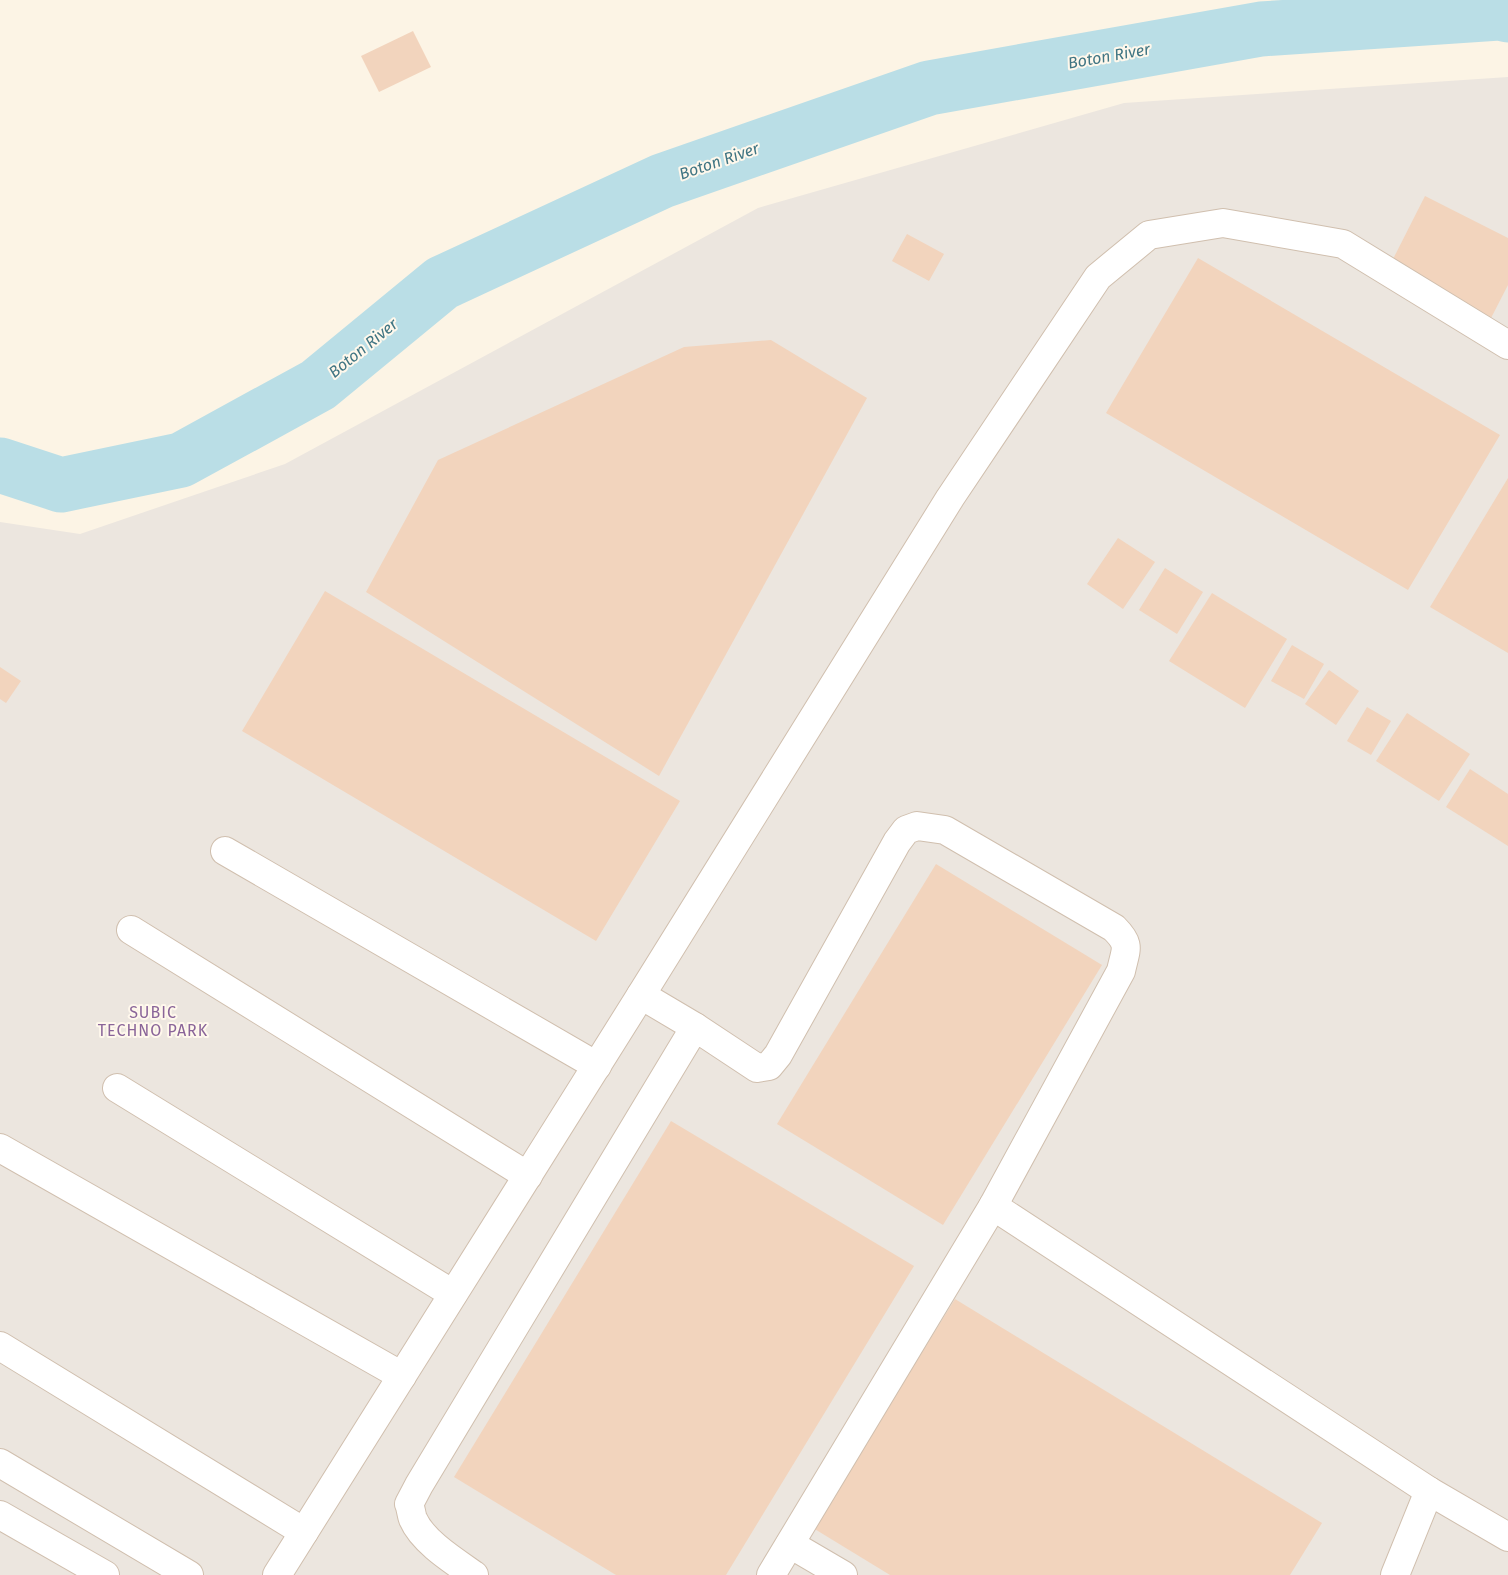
<svg xmlns="http://www.w3.org/2000/svg" width="1508" height="1575" viewBox="0 0 1508 1575" font-family="'Fira Sans',sans-serif">
<style>
.industrial{fill:#ece6df}
.lines{fill:none;stroke-linecap:round;stroke-linejoin:round}
.river{stroke:#badee6;stroke-width:55}
.building{fill:#f2d4bd}
.minor-casing{stroke:#d0bfae;stroke-width:30}
.minor{stroke:#fff;stroke-width:28}
.labels{text-anchor:middle;dominant-baseline:central;stroke-width:4;stroke-linejoin:round;paint-order:stroke}
.water-label{font-size:16px;font-style:italic;fill:#407583;stroke:#fff8ec}
.neighbourhood-label{font-size:16px;letter-spacing:1px;fill:#8a6599;stroke:#fff8ec}
</style>
<rect width="100%" height="100%" fill="#fcf4e5"/>
<polygon class="industrial" points="1508,77 1508,1575 0,1575 0,522 80,534 285,464 758,208 1124,103"/>
<g class="lines">
<polyline class="river" points="0,465 61,485 181,460 318,385 442,283 662,181 929,88 1261,29 1499,13 1508,15"/>
</g>
<g class="building">
<polygon points="413,31 431,67 379,92 361,56"/>
<polygon points="1425,196 1508,238 1508,285 1490,320 1388,269"/>
<polygon points="907,234 944,254 929,281 892,261"/>
<polygon points="1198,258 1500,435 1408,590 1106,413"/>
<polygon points="771,340 867,398 659,776 366,592 438,460 684,347"/>
<polygon points="1508,478 1508,653 1430,607"/>
<polygon points="1118,538 1155,562 1123,609 1087,584"/>
<polygon points="1165,568 1203,592 1177,634 1139,610"/>
<polygon points="325,591 680,801 596,941 242,731"/>
<polygon points="1212,593 1287,639 1245,708 1169,661"/>
<polygon points="1292,645 1324,664 1304,699 1271,681"/>
<polygon points="0,667 21,681 6,703 0,699"/>
<polygon points="1329,670 1359,691 1336,725 1305,704"/>
<polygon points="1367,707 1391,721 1371,755 1347,741"/>
<polygon points="1407,713 1470,754 1439,801 1376,761"/>
<polygon points="1470,769 1508,794 1508,846 1446,807"/>
<polygon points="936,864 1102,965 943,1225 777,1124"/>
<polygon points="671,1121 914,1266 726,1575 616,1575 454,1477"/>
<polygon points="955,1299 1322,1523 1290,1575 890,1575 813,1528"/>
</g>
<g class="lines">
<defs>
<g id="minor">
<polyline points="225,851 597,1066"/>
<polyline points="131,930 528,1176"/>
<polyline points="641,995 695,1027"/>
<polyline points="117,1088 453,1294"/>
<polyline points="0,1148 402,1376"/>
<polyline points="993,1206 1429,1491 1508,1537"/>
<polyline points="0,1346 304,1532"/>
<polyline points="0,1463 189,1575"/>
<polyline points="0,1515 105,1575"/>
<polyline points="790,1544 843,1575"/>
<polyline points="277,1575 641,995 950,498 1098,277 1149,235 1223,223 1343,244 1508,345"/>
<path d="M474,1575C454,1561 423,1542 413,1519C411,1514 411,1508 409,1504L419,1485L695,1027L757,1068L769,1066L778,1055L897,842L906,830L917,826L945,830L1114,928C1131,945 1126,948 1121,971L993,1206L771,1575"/>
<polyline points="1395,1575 1429,1491"/>
</g>
</defs>
<use href="#minor" class="minor-casing"/>
<use href="#minor" class="minor"/>
</g>
<g class="labels">
<g class="water-label">
<text transform="translate(1109 56) rotate(-10)">Boton River</text>
<text transform="translate(719 161) rotate(-19)">Boton River</text>
<text transform="translate(363 348) rotate(-39)">Boton River</text>
</g>
<g class="neighbourhood-label">
<text x="153" y="1012">SUBIC<tspan x="153" dy="18">TECHNO PARK</tspan></text>
</g>
</g>
</svg>
